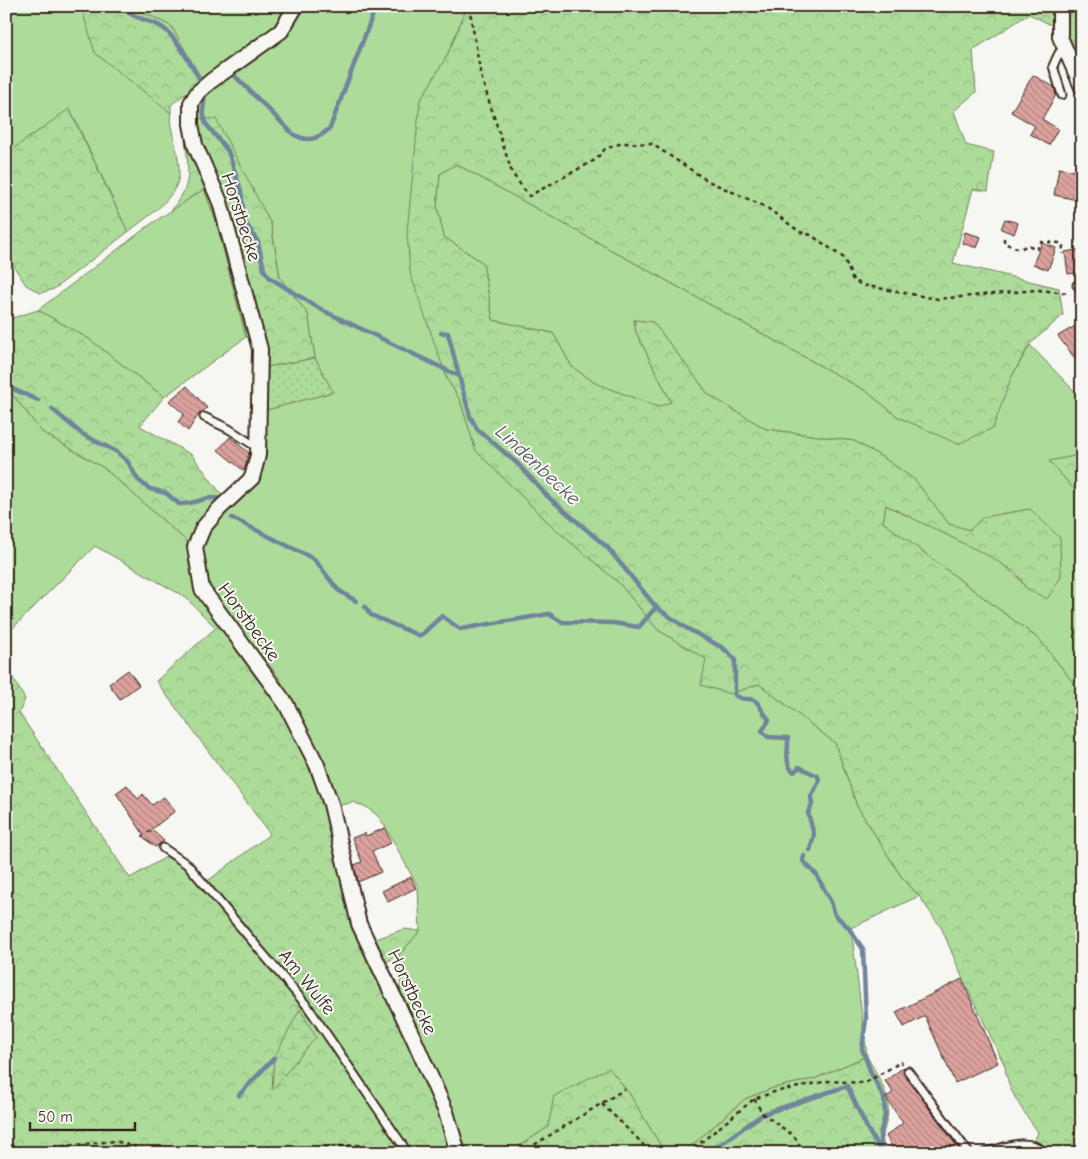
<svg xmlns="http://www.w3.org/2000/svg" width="1088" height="1159" viewBox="0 0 1088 1159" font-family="'Comic Neue',sans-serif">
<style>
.grass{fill:#acdb9a;stroke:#74825c}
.forest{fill:url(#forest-crowns);stroke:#74825c}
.wetland{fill:url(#wetland-marsh);stroke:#74825c}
.garden{fill:url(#garden-dots);stroke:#74825c}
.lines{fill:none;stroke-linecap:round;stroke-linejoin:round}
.stream{stroke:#70859b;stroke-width:4.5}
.building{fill:url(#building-back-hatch);stroke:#3b2a1e}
.lane-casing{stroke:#3b2a1e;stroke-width:11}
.street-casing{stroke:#3b2a1e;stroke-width:18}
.path{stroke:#3b2a1e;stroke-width:2.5;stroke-dasharray:4 4;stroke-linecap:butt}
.lane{stroke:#f6f6f2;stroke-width:7}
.street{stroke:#f6f6f2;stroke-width:14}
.labels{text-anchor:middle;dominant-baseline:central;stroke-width:4;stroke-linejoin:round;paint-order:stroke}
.street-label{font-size:19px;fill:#3b2a1e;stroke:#f6f6f2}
.water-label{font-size:20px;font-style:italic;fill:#55585c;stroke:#f6f6f2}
</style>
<defs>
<pattern id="forest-crowns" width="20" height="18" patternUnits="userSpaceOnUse" patternTransform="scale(1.25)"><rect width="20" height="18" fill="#acdb9a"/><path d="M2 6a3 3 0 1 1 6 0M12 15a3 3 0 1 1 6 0" fill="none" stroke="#95bc84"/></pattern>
<pattern id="wetland-marsh" width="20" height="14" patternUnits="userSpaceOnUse" patternTransform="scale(1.25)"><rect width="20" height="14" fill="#acdb9a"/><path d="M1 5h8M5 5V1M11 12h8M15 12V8" fill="none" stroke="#95bc84"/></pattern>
<pattern id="garden-dots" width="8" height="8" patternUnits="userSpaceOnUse" patternTransform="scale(1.25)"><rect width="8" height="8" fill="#acdb9a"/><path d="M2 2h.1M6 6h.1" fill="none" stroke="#95bc84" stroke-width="1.8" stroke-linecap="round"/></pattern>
<pattern id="building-back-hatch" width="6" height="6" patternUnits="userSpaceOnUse" patternTransform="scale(1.25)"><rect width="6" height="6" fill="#dca29e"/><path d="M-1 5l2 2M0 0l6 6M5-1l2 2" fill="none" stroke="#b48480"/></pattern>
</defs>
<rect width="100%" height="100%" fill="#f6f6f2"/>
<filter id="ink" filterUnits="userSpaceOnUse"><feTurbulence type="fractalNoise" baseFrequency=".02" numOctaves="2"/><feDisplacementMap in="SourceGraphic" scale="10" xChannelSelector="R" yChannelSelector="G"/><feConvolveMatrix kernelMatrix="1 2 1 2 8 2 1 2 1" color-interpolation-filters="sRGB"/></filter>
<g filter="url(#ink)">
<g class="grass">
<path d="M6,6H81L96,53L171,113L170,121C173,137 180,158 179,175C177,199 144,219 128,232L70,109L6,154Z"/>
<polygon points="134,6 465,6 465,12 447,56 420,101 443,366 447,379 460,400 476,451 555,529 619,583 658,630 706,659 730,694 759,684 835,743 857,806 901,876 919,896 851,928 867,1056 814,1079 773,1088 745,1099 683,1153 665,1153 629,1093 548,1127 509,1153 462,1153 401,998 399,955 420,931 418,887 385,826 378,816 366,807 353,802 338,806 326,767 278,676 205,586 198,548 204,534 254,480 263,411 332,392 315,358 308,314 280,278 271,224 252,192 193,118 204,83 171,26 135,9"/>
<path d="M456,164L866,391L898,417L1011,378L1030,345L1080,397L1074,456L1050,462L1082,498V694L1040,640L883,522L886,505C929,529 998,547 1026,588L1030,509L1007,514L971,531L949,524L914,480L884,458L854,441L766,429L709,395L653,322L634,320L636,332L671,402L658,407L597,384L572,367L553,333L493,320L483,263L444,237L437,206L440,174Z"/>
<polygon points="204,189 216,221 246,337 164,397 89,339 38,310 151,224"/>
<polygon points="12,394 42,432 104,468 192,546 221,623 216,628 185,597 95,546 6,635 6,395"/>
</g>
<g class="forest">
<polygon points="33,6 134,6 136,9 171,26 204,83 181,97 171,105 171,113 95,53 81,6"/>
<path d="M465,6H1057L1055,27L1029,14L973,50L976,92L954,111L966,145L994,152L988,191L973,189L953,263L1059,288L1063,315L1029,345L1011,378L993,428L958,444L898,417L866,391L456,164L440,174L437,206L444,237L483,263L493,320L553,333L572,367L597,384L658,407L671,402L636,332L634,320L653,322L709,395L766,429L854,441L884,458L915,480L949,524L970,530L983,517L1030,509L1060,538L1061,577L1047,599L1026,588L1016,573L989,556L886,505L883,522L1040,640L1082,694V1153H1044L1033,1144L1038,1132C1024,1112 1007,1091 1005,1066L962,977L942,929L919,896L901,876L857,806L835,743L759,684L730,694L701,685L706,659L658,630L619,583L555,529L476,451L460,400L447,379L410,273L407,232L420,101L447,56L465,12Z"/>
<polygon points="1067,6 1082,6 1082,72 1064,28"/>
<path d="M187,108L193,118L216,119L271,224L280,278L308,314L315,358L267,367L265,349L255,333L246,337L216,221L204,189L171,211C175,204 181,198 184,191C194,169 181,136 184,110Z"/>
<polygon points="69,109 128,232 54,289 40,293 26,285 6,255 6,154"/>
<polygon points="38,310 89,339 164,397 140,426 192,455 225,499 192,546 104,468 42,432 13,395 6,395 6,320"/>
<polygon points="1082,394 1082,498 1049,461 1074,456 1079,397"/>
<polygon points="221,623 283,706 314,766 371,941 404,929 420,931 399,955 376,968 451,1140 454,1153 6,1153 6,666 25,699 19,713 130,878 166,857 184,866 201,886 270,834 156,681"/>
<path d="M867,1056C875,1072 890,1093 888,1111C887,1128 878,1135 886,1153H683L745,1099L773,1088L814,1079Z"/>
<polygon points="609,1068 629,1093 665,1153 509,1153 548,1127 554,1096"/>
</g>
<polygon class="wetland" points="300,1009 316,1037 272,1090 274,1058"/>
<polygon class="garden" points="315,358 333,392 263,411 267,367"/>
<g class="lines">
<g class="stream">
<path d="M122,6C130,18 148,19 160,26C176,35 192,67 202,83"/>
<path d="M231,72L293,134C308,143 318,139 330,128L376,6"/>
<path d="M205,93L203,111L206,124L228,151L241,191L245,222L258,242L264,270L270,278L322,310L459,376L470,416L477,429L518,464L547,496L607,547L656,607L686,628L723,648L735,659V695C747,705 752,691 762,710C764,714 767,716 769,720L762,731L768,737L788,738C789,748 783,763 794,772L799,767L818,776L819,781L811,797L812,804L808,813L814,835L810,850"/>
<polyline points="441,333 448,333 459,376"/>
<polyline points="6,386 38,400"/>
<path d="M52,409L82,434L117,452L128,462L138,480L150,489L166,493L179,504C196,505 204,495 220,499"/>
<polyline points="232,518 314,559 338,590 356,601"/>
<polyline points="365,607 371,615 420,636 442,616 460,629 549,614 562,622 613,623 639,627 656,607"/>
<polyline points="804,856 803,861 816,874 831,902 835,915 848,927 863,949 866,1019 862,1049 871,1073 884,1098 885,1115 880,1135 881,1151"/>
<polyline points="239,1095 274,1058"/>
<polyline points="708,1153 763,1114 847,1086 868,1130 879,1148"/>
</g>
</g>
<g class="building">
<polygon points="1033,75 1054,87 1056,95 1042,119 1058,129 1049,145 1030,134 1035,126 1011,112"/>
<polygon points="1059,168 1082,172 1082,201 1054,195"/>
<polygon points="1005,219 1018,223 1014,234 1001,229"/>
<polygon points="965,232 981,237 977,248 962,243"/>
<polygon points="1042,243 1056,248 1048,270 1033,264"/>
<polygon points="1082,249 1082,272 1068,274 1065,252"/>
<polygon points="1082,322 1082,368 1058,336"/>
<polygon points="187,386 207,408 199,414 188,431 178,422 184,414 169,401"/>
<polygon points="230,437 249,453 244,471 218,450"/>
<polygon points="128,670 139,685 120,699 109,684"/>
<polygon points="127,785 138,799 143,794 152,805 164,797 175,811 147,833 153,831 164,841 155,847 142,836 144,835 116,793"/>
<polygon points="385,828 391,843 372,851 381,872 358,882 354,865 362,862 352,838 365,833 366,836"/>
<polygon points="411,877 416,888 388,902 382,891"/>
<polygon points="962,979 998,1063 955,1083 925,1016 904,1027 896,1012"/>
<polygon points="904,1067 904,1074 962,1153 892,1153 892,1147 886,1136 903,1123 886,1098 893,1092 885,1081"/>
</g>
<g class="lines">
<defs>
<g id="lane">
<polyline points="1062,95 1053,66 1059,53 1065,50"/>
<polyline points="1077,285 1082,288"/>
<polyline points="204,417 229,429 258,448"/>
<polyline points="163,848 188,865 308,1007 408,1153"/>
<polyline points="908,1071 969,1153"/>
<path d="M984,1153C1006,1147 1027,1136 1046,1153"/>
</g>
<g id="street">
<polyline points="296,6 281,31 211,81 198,92 191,103 191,124 195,145 220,202 260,349 258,455 252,478 219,509 203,528 195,547 202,589 286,704 317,765 331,804 359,924 413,1037 446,1112 458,1153"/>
<polyline points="1060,6 1060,37 1082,87"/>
</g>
</defs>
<use href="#lane" class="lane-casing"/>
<use href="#street" class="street-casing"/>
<g class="path">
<polyline points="469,6 481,76 512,173 529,196 595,160 605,149 622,143 652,144 708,181 766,207 800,232 811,235 844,258 853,280 862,285 938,299 1037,290 1070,293"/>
<polyline points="1004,238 1004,243 1020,249 1028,245 1037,249 1041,242 1061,243 1063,246 1062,254"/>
<polyline points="754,1099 763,1114 794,1136 805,1153"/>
<polyline points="602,1104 642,1143 648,1153"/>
<polyline points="6,1152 115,1141 152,1152 224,1149 278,1150 358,1145 391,1153"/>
<polyline points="521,1153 625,1089"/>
<polyline points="688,1153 754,1099 774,1092 828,1081 865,1083 901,1062 902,1064"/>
</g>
<use href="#lane" class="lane"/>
<use href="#street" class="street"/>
</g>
</g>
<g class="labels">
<g class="street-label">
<text transform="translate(241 217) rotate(72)">Horstbecke</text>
<text transform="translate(249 622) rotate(54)">Horstbecke</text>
<text transform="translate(307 982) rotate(51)">Am Wulfe</text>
<text transform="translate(412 992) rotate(65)">Horstbecke</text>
</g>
<g class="water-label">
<text transform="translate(538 465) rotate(43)">Lindenbecke</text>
</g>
</g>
<rect width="1088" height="1159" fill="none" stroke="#f6f6f2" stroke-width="25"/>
<rect x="12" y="12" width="1063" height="1134" fill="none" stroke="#3b2a1e" stroke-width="2" filter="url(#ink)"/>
<path d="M30 1122v8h105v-8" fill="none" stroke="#3b2a1e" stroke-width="2.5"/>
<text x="38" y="1122" font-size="15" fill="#3b2a1e" stroke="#f6f6f2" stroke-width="4" paint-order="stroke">50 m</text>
</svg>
